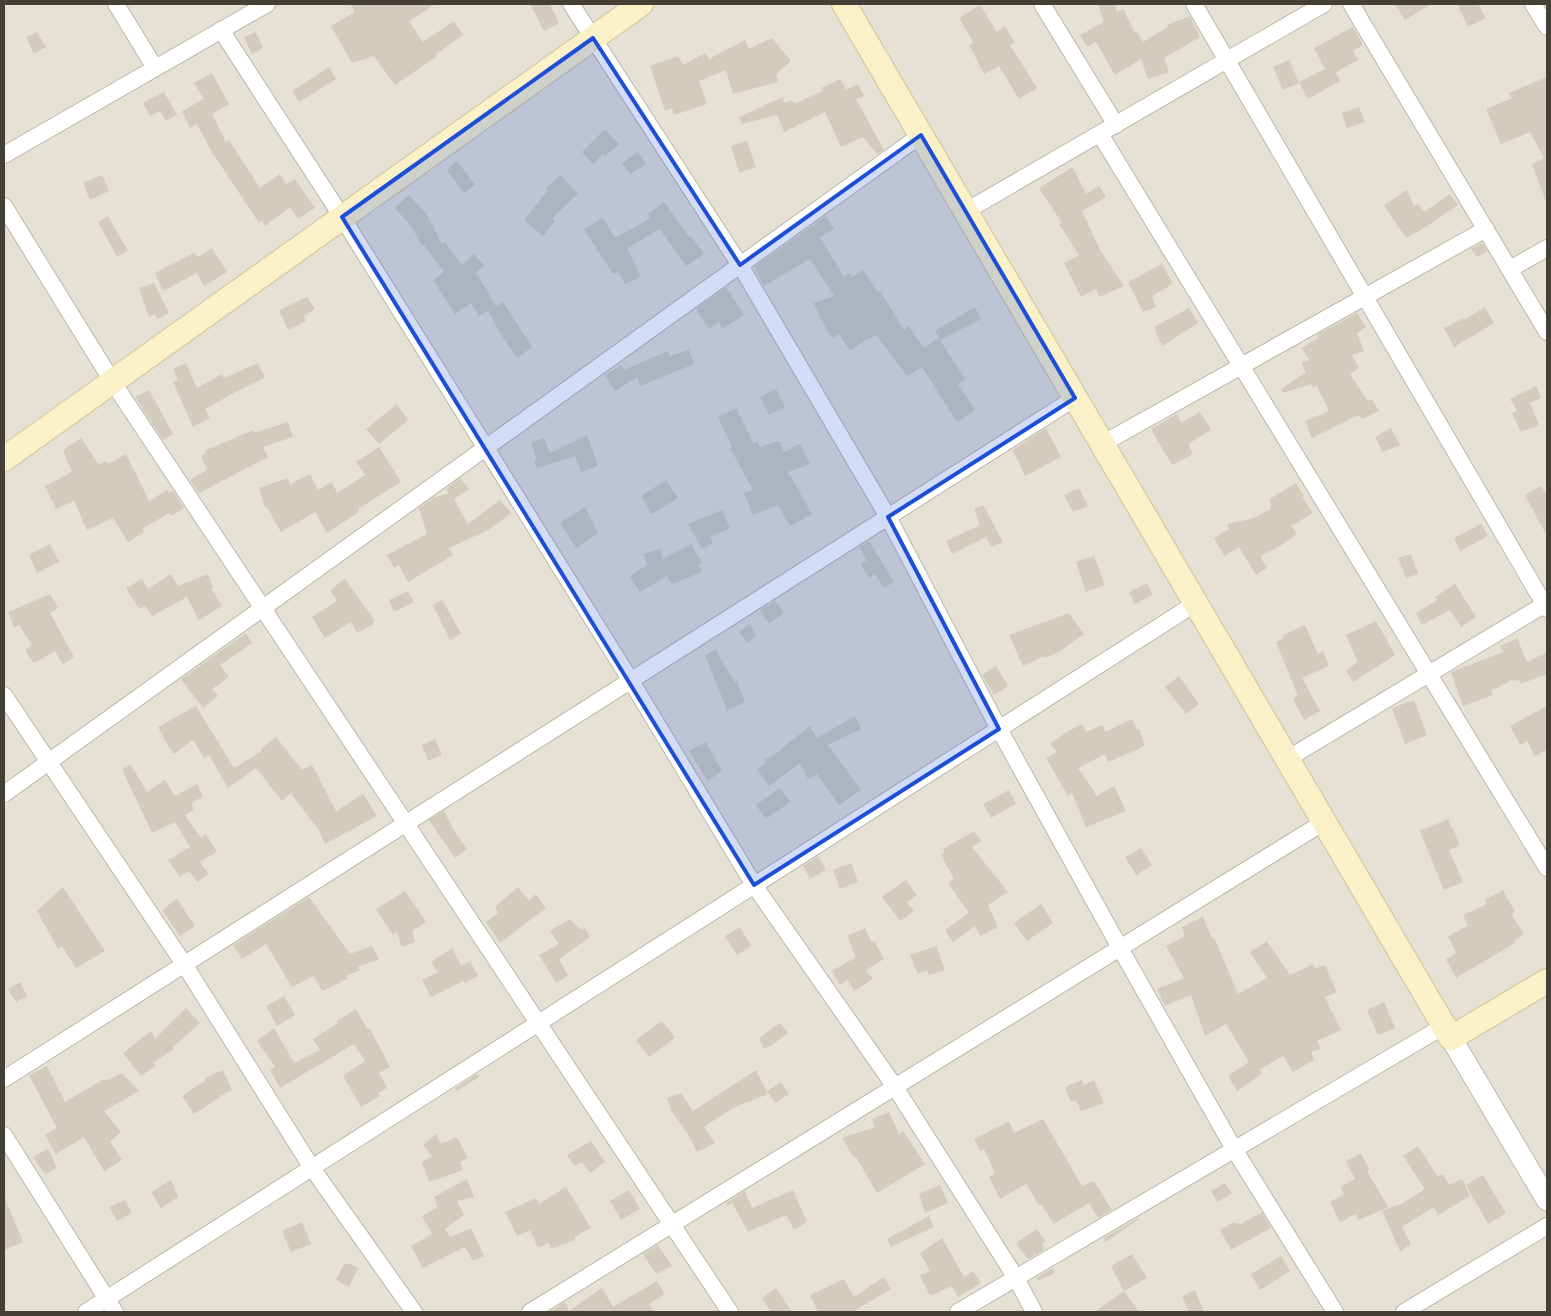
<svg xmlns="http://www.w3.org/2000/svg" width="1551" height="1316" viewBox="0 0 1551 1316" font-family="'Source Sans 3',sans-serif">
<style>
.residential{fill:#e5e1d5}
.building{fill:#d3ccbd}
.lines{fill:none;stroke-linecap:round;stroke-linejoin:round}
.minor-casing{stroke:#bdb7aa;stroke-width:18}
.tertiary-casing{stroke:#bdb7aa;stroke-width:23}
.secondary-casing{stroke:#cec499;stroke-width:26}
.minor{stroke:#fff;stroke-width:16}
.tertiary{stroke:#fff;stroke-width:21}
.secondary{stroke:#faf1c8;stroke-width:24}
.marked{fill:#1d4ed8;fill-opacity:0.2;stroke:#1d4ed8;stroke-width:4;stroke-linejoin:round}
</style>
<rect width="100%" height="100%" fill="#f2efe7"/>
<rect class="residential" x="4" y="4" width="1543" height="1308"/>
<g class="building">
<polygon points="350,4 435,4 409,21 423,42 454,21 463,35 436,54 437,56 395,85 374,56 352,63 331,26 355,12"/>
<polygon points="530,4 550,4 559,23 544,31"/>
<polygon points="1098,4 1115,4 1117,12 1123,9 1135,33 1137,32 1143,42 1168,27 1167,25 1190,16 1200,37 1164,58 1169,72 1148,79 1141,59 1115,75 1096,42 1087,47 1080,35 1104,22"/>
<polygon points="1395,4 1431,4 1405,20"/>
<polygon points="1457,4 1478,4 1486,18 1468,27"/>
<polygon points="980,5 997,32 1005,26 1015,43 1010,45 1037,88 1019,99 999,66 984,74 969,45 973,42 959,18"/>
<polygon points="1353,27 1363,45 1353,51 1358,60 1336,72 1340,81 1308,99 1299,82 1325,69 1314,48"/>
<polygon points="37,32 46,47 34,54 26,37"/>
<polygon points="256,32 263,48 252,54 244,37"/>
<polygon points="772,38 791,61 776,74 778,82 733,94 726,70 699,81 707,104 674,115 672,108 665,111 650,66 678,56 683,65 705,53 709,59 745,40 749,49"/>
<polygon points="1289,60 1299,83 1283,90 1273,67"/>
<polygon points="329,67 336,79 299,102 292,91"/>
<polygon points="212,73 229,104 212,114 226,142 229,140 260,188 280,174 286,184 295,179 315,208 298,219 290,207 265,226 262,221 259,223 210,149 197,124 190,128 182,111 204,99 194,83"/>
<polygon points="1547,77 1547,202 1546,202 1532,164 1544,158 1530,132 1501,144 1486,109 1512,98 1509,93"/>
<polygon points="841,79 846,90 858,84 864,96 856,99 884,150 877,154 863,137 841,147 825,112 784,132 777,115 742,124 739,117 783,97 784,103 792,100 794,104 823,91 821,88"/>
<polygon points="164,92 177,115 166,121 160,111 150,116 143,103"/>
<polygon points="1359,107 1365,122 1347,128 1342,113"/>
<polygon points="605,129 619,144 605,156 603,154 593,164 582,152"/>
<polygon points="747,141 756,167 739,173 731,146"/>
<polygon points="638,152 646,164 630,174 622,163"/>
<polygon points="457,161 475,185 464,193 447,170"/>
<polygon points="1073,167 1086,194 1099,186 1106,197 1082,211 1100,250 1124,286 1099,297 1096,289 1081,297 1064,263 1079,255 1059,224 1062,223 1039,188"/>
<polygon points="102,175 109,191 90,200 83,183"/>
<polygon points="561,175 578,194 552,218 555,221 543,236 524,220 548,190 546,188"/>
<polygon points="1407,190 1414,206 1418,204 1424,212 1450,194 1458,205 1421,230 1406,238 1384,205"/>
<polygon points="409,195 427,215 442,244 445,242 462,265 474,254 484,265 476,273 496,306 479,316 471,303 455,314 433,280 444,272 424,245 422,246 412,227 395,208"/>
<polygon points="664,202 689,237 691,236 704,254 686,266 660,229 627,248 641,277 625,284 618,271 613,274 584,229 603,218 615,238 651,218 648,214"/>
<polygon points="108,216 128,251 117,257 98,222"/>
<polygon points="826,216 834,229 820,237 844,277 850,273 852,277 863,270 878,292 880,291 904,330 908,326 924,348 938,338 940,340 935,331 975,307 981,319 940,340 965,379 958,384 975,410 957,422 922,367 907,376 876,335 869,339 868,338 850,351 839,334 832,338 820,318 814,303 834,296 810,259 764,286 754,267"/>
<polygon points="1482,243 1487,251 1477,257 1471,249"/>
<polygon points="212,248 227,272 204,286 197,273 163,291 155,273 194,253 198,257"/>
<polygon points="1162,264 1173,284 1152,296 1156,307 1143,312 1128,282"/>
<polygon points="154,283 169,313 157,319 155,314 149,317 139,288"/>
<polygon points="726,287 744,315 722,329 719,322 709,329 696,309"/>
<polygon points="307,297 315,309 304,316 306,321 288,330 279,310"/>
<polygon points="503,302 532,347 517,358 500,333 488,311"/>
<polygon points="1485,307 1494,323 1454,347 1444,328 1464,318 1465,319"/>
<polygon points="1189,308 1198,323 1162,346 1154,327"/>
<polygon points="1357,313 1366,327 1357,333 1364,351 1352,355 1359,368 1350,374 1368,401 1372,399 1379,411 1362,419 1359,415 1312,438 1305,421 1329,411 1317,386 1312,387 1311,384 1283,393 1281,389 1306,372 1301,363 1309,360 1302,348 1318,338 1317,335"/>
<polygon points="689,350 694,364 640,386 637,377 615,391 605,375 621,365 624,370 668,351 670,356"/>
<polygon points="186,363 197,388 222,374 224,378 258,363 265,378 241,389 205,409 210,418 193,427 173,382 178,380 173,369"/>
<polygon points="1536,386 1541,398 1530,403 1539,425 1521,432 1512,413 1517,410 1510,399"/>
<polygon points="776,389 785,407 769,415 760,397"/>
<polygon points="149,390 173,434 163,440 135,397"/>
<polygon points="397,404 408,420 379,444 366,429"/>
<polygon points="736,408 754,444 757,442 760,447 779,441 784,452 800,444 810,464 788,472 812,514 790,526 778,505 753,515 744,493 753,490 734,455 730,448 732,447 718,417"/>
<polygon points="1200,412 1211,430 1188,444 1193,454 1172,465 1151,429 1177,414 1181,423"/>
<polygon points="288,422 293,437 263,447 268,457 199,493 190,480 207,470 201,456 206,453 204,451 253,430 254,433"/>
<polygon points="1046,428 1061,457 1025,476 1013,450"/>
<polygon points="1391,428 1400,445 1383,452 1375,437"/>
<polygon points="587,435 598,466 581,472 575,456 537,468 534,460 537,459 531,443 544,438 550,453"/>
<polygon points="81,438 99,465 106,461 108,464 126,454 149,501 167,490 169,493 173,491 184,508 171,516 169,513 142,529 144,532 128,542 113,518 87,530 74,501 56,509 45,486 72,472 63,450"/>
<polygon points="379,447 401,482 358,509 359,512 327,533 315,512 281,532 267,507 265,507 259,488 288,478 290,484 310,474 318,490 332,482 337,493 365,475 356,462"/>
<polygon points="460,478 469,489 454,499 468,524 500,500 511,513 490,529 449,548 453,555 408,582 399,565 394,568 387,555 427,534 419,508 433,498 449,493 446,489"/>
<polygon points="666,480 678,498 652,514 641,496"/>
<polygon points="1296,483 1304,496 1302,497 1313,513 1291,526 1297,534 1280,546 1260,556 1267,568 1256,575 1239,547 1224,556 1214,538 1229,529 1227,524 1251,519 1271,509 1270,499"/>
<polygon points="1541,486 1547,496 1547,536 1525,495"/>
<polygon points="1079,488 1088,506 1073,512 1064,495"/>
<polygon points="983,505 1003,542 991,547 986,537 952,554 946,541 980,525 974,509"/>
<polygon points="585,507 598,533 576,548 560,523"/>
<polygon points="722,510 730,528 710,537 713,543 702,549 688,524"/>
<polygon points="1481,524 1488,536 1460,551 1454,538"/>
<polygon points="869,541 894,582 884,588 875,574 869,578 861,564 867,560 859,547"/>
<polygon points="50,544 59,562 37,573 29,555"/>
<polygon points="691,544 702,563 698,565 702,572 672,584 667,576 640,592 630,576 647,565 644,554 660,549 663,559"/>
<polygon points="1411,554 1418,574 1406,578 1398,558"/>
<polygon points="1094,556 1105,585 1086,592 1076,562"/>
<polygon points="171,574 178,586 208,574 213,587 211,588 222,606 199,620 187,597 152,616 145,606 139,609 126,588 142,579 148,589"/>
<polygon points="345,579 375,621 373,622 374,624 357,633 351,622 325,638 312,617 337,601 330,590"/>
<polygon points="1147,583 1153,595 1135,604 1129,592"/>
<polygon points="1455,584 1476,617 1461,627 1450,610 1422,625 1416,613 1437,600 1435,597"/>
<polygon points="408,591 414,602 394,612 389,600"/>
<polygon points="50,594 58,608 50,613 74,657 63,664 55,651 34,663 25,650 32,645 19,625 14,627 8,612"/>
<polygon points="442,600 461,633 450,640 433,605"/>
<polygon points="775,601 784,613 769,624 760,610"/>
<polygon points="1069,613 1084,634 1059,652 1045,658 1044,656 1023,666 1009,635"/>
<polygon points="1376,621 1395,655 1353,682 1346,670 1358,662 1346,635"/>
<polygon points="750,624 756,636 747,643 739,632"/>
<polygon points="1305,625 1318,654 1323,651 1329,666 1302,678 1320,711 1304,720 1293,699 1298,696 1276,642 1284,638 1283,635"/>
<polygon points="246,633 252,643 220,665 229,677 212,689 218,696 203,708 181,679"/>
<polygon points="1517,638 1527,662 1547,652 1547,674 1521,684 1519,680 1515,681 1514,679 1491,691 1493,695 1463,706 1451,672 1503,652 1500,646"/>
<polygon points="716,650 727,670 735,682 737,682 745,702 727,710 705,655"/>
<polygon points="996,666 1008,686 994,695 982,675"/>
<polygon points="1179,676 1199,704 1186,714 1165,687"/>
<polygon points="1414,700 1427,735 1405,744 1392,708"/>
<polygon points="196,706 234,768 262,751 261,749 276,737 302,770 312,765 336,811 363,794 377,816 325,844 318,829 292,795 291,793 282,801 256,768 228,788 209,755 204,758 193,740 174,754 163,738 164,738 158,727"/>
<polygon points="1547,706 1547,750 1535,756 1527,741 1520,745 1510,726"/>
<polygon points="855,716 861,729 828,745 861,790 839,805 817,774 808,779 800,763 769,786 757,769 766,763 764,760 782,750 781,749 810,726 817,738"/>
<polygon points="1132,719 1137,730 1139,729 1145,745 1139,749 1108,762 1105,754 1078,768 1097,796 1114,786 1126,811 1086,827 1072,793 1068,796 1046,758 1057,752 1050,744 1065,733 1082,724 1086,732 1103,725 1105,732"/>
<polygon points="435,739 442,755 428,761 422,745"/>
<polygon points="706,742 722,771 708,781 689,751"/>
<polygon points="131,765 147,792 165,780 175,796 197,784 203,797 191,803 194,810 185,815 201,838 206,834 217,852 200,862 209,874 197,882 189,871 180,877 168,860 190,847 175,822 152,833 122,769"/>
<polygon points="780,788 790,802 766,819 756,805"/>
<polygon points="1009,790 1016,804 991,818 983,804"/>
<polygon points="444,811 453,829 467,849 455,858 429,820"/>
<polygon points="1448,819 1460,845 1449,850 1463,882 1444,890 1420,831"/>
<polygon points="974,831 981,841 972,847 1008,892 988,905 998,927 980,936 975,926 953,942 945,930 969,913 948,883 954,879 941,855 945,852 943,849"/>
<polygon points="1141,848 1152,865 1136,875 1125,857"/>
<polygon points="818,856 826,870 810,879 803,866"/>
<polygon points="851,863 858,882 840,889 833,870"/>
<polygon points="906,880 917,895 907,902 914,911 900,921 882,897"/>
<polygon points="63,887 105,951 76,968 62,946 58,949 37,911"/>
<polygon points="518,887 529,901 536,894 546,908 500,943 486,922 498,913 495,907"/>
<polygon points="1503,890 1515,912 1511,914 1524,934 1514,941 1515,943 1456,978 1446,959 1456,953 1448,936 1468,926 1463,915 1487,904 1485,900"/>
<polygon points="405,891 426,922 412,931 415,942 402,947 397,932 393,935 376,909"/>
<polygon points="309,897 350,954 372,946 379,959 358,967 360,970 346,976 347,979 322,991 314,976 292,987 266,944 242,959 233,945"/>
<polygon points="177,899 195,926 180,936 162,910"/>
<polygon points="1041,904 1053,923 1027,941 1014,923"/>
<polygon points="1203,917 1212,938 1214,937 1238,994 1267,978 1250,952 1267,941 1290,975 1313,964 1315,969 1325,965 1337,992 1325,997 1341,1030 1317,1041 1321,1049 1311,1052 1314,1060 1293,1072 1283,1056 1260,1069 1262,1074 1237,1091 1228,1076 1249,1062 1226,1024 1205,1036 1191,995 1165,1006 1157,989 1184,978 1166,946 1185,936 1182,927"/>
<polygon points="570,919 581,930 585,928 590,937 559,959 568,976 556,983 539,955 559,944 550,931"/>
<polygon points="740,927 751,946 737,955 725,936"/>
<polygon points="865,928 872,943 874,941 884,959 866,970 873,979 854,991 848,980 840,985 832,971 856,957 847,936"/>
<polygon points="936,946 945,970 929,975 927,970 918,974 910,955"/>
<polygon points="452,948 461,966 470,961 478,976 465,983 463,981 431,997 422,980 438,972 431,962"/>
<polygon points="20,982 27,996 16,1002 8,989"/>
<polygon points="284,996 295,1015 277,1026 266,1006"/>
<polygon points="1384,1002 1395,1028 1378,1035 1367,1010"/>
<polygon points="186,1008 200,1023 173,1047 174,1049 153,1063 155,1066 141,1076 123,1053 151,1031 155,1039"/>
<polygon points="356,1009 368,1030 370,1029 390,1067 379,1073 387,1088 378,1093 380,1096 361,1107 343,1076 365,1061 354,1044 280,1088 270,1070 275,1067 257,1041 274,1028 294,1063 320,1050 313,1039 338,1023 337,1021"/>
<polygon points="662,1021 675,1038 649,1057 636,1040"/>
<polygon points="780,1023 788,1033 772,1045 764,1049 759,1038"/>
<polygon points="47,1066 65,1102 104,1079 105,1081 122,1073 139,1091 104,1111 121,1132 110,1141 122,1160 104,1171 84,1137 56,1154 45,1135 57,1128 29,1075"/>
<polygon points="223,1070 232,1090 220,1096 220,1097 194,1114 182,1096 206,1080 205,1078"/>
<polygon points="756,1070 768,1094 733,1108 704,1127 715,1143 697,1152 689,1136 671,1110 667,1098 681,1093 693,1111"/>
<polygon points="477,1074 479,1077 457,1091 455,1088"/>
<polygon points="1082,1080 1084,1085 1094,1080 1104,1103 1081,1111 1076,1100 1071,1102 1065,1087"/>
<polygon points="781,1082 789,1094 775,1103 767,1091"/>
<polygon points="889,1112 899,1134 903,1131 925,1164 877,1193 856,1157 854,1158 842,1138 875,1127 872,1119"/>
<polygon points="1043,1119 1082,1186 1094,1181 1112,1210 1098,1218 1089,1203 1054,1224 1041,1204 1039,1205 1026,1184 1000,1199 989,1177 995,1173 984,1149 980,1151 974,1139 1009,1121 1014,1133"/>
<polygon points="436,1134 441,1144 457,1137 468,1158 460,1162 463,1170 429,1182 422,1162 432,1156 423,1145"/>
<polygon points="591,1141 605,1162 590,1173 582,1162 574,1166 567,1155"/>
<polygon points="1418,1146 1438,1177 1443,1174 1449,1185 1462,1179 1470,1196 1438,1215 1434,1207 1402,1227 1411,1244 1400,1251 1382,1211 1403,1203 1425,1189 1403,1156"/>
<polygon points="48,1149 57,1168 45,1174 33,1157"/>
<polygon points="1361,1153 1369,1169 1367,1171 1388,1207 1359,1220 1356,1214 1340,1222 1330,1202 1344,1194 1340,1187 1355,1179 1346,1161"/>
<polygon points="1483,1175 1506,1213 1488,1224 1466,1185"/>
<polygon points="467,1179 474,1197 457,1201 464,1215 445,1229 450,1237 471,1228 484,1256 473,1261 465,1247 423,1268 411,1246 432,1234 422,1216 438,1207 434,1197"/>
<polygon points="171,1180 178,1197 161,1208 151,1192"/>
<polygon points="1225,1183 1232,1193 1217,1202 1211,1191"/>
<polygon points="940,1185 948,1203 925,1213 919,1194"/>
<polygon points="566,1187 591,1228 574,1237 575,1240 551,1249 549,1243 538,1248 530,1230 517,1236 505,1212 536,1198 539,1204"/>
<polygon points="629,1190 640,1209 621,1220 610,1201"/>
<polygon points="793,1190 807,1222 794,1230 786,1215 748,1232 732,1203 728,1206 726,1203 745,1191 752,1208"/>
<polygon points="4,1196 23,1242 4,1250"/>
<polygon points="125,1200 132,1213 117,1221 109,1207"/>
<polygon points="1262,1212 1271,1228 1231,1250 1220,1230 1232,1223 1238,1223 1239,1225"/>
<polygon points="929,1216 934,1227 891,1247 887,1239"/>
<polygon points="1138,1218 1139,1219 1106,1242 1104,1238"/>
<polygon points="302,1222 311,1244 291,1252 282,1231"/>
<polygon points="1037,1229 1045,1241 1042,1244 1044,1250 1028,1259 1016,1243"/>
<polygon points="942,1238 964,1277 973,1271 981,1283 958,1297 952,1286 930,1296 920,1275 930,1271 920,1253"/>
<polygon points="658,1245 672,1266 656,1274 643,1254"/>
<polygon points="1132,1254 1147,1278 1124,1291 1111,1266"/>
<polygon points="1281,1256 1290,1271 1260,1290 1251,1274"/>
<polygon points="344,1264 350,1264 358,1268 349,1287 336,1280"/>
<polygon points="1053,1268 1055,1273 1038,1281 1036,1278"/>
<polygon points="884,1277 891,1289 852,1312 818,1312 810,1295 844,1279 854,1297"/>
<polygon points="657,1281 665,1294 649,1304 654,1312 549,1312 565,1302 569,1311 602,1288 613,1307"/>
<polygon points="776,1288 792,1312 771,1312 762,1298"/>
<polygon points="1195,1290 1204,1312 1189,1312 1182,1296"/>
<polygon points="1124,1291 1139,1312 1095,1312"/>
</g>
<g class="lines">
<defs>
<g id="minor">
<polyline points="116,4 155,68"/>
<polyline points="571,4 740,265 888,517 999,729 1120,948 1234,1149 1335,1312"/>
<polyline points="1042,4 1116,125"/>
<polyline points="1194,4 1547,609"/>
<polyline points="1351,4 1547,332"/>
<polyline points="1533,4 1547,27"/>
<polyline points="221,30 342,217 631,681 754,885 895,1087 1016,1278 1034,1312"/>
<polyline points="1100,134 1547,868"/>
<polyline points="4,155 267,4"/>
<polyline points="4,206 112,381 730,1312"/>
<polyline points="966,211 1324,4"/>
<polyline points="1510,269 1547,248"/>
<polyline points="1102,444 1486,229"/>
<polyline points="4,695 184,964 312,1168 414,1312"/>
<polyline points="1287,759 1547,603"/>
<polyline points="4,794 921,135"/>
<polyline points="4,1079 1075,398"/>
<polyline points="4,1135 115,1312"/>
<polyline points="86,1312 1196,603"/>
<polyline points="530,1312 1324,822"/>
<polyline points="958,1312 1444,1026"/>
<polyline points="1404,1312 1547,1226"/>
</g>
<polyline id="tertiary" points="1451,1038 1547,1200"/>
<g id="secondary">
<polyline points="844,4 1451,1038 1547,981"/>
<polyline points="4,459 641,4"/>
</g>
</defs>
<use href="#minor" class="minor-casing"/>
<use href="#tertiary" class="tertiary-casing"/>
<use href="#secondary" class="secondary-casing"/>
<use href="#minor" class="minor"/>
<use href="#tertiary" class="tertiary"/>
<use href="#secondary" class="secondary"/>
</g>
<path class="marked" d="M593,38L740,265L921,135L1075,398L888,517L999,729L754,885L342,217Z"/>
<rect width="1551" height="1316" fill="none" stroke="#444036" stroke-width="10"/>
</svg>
